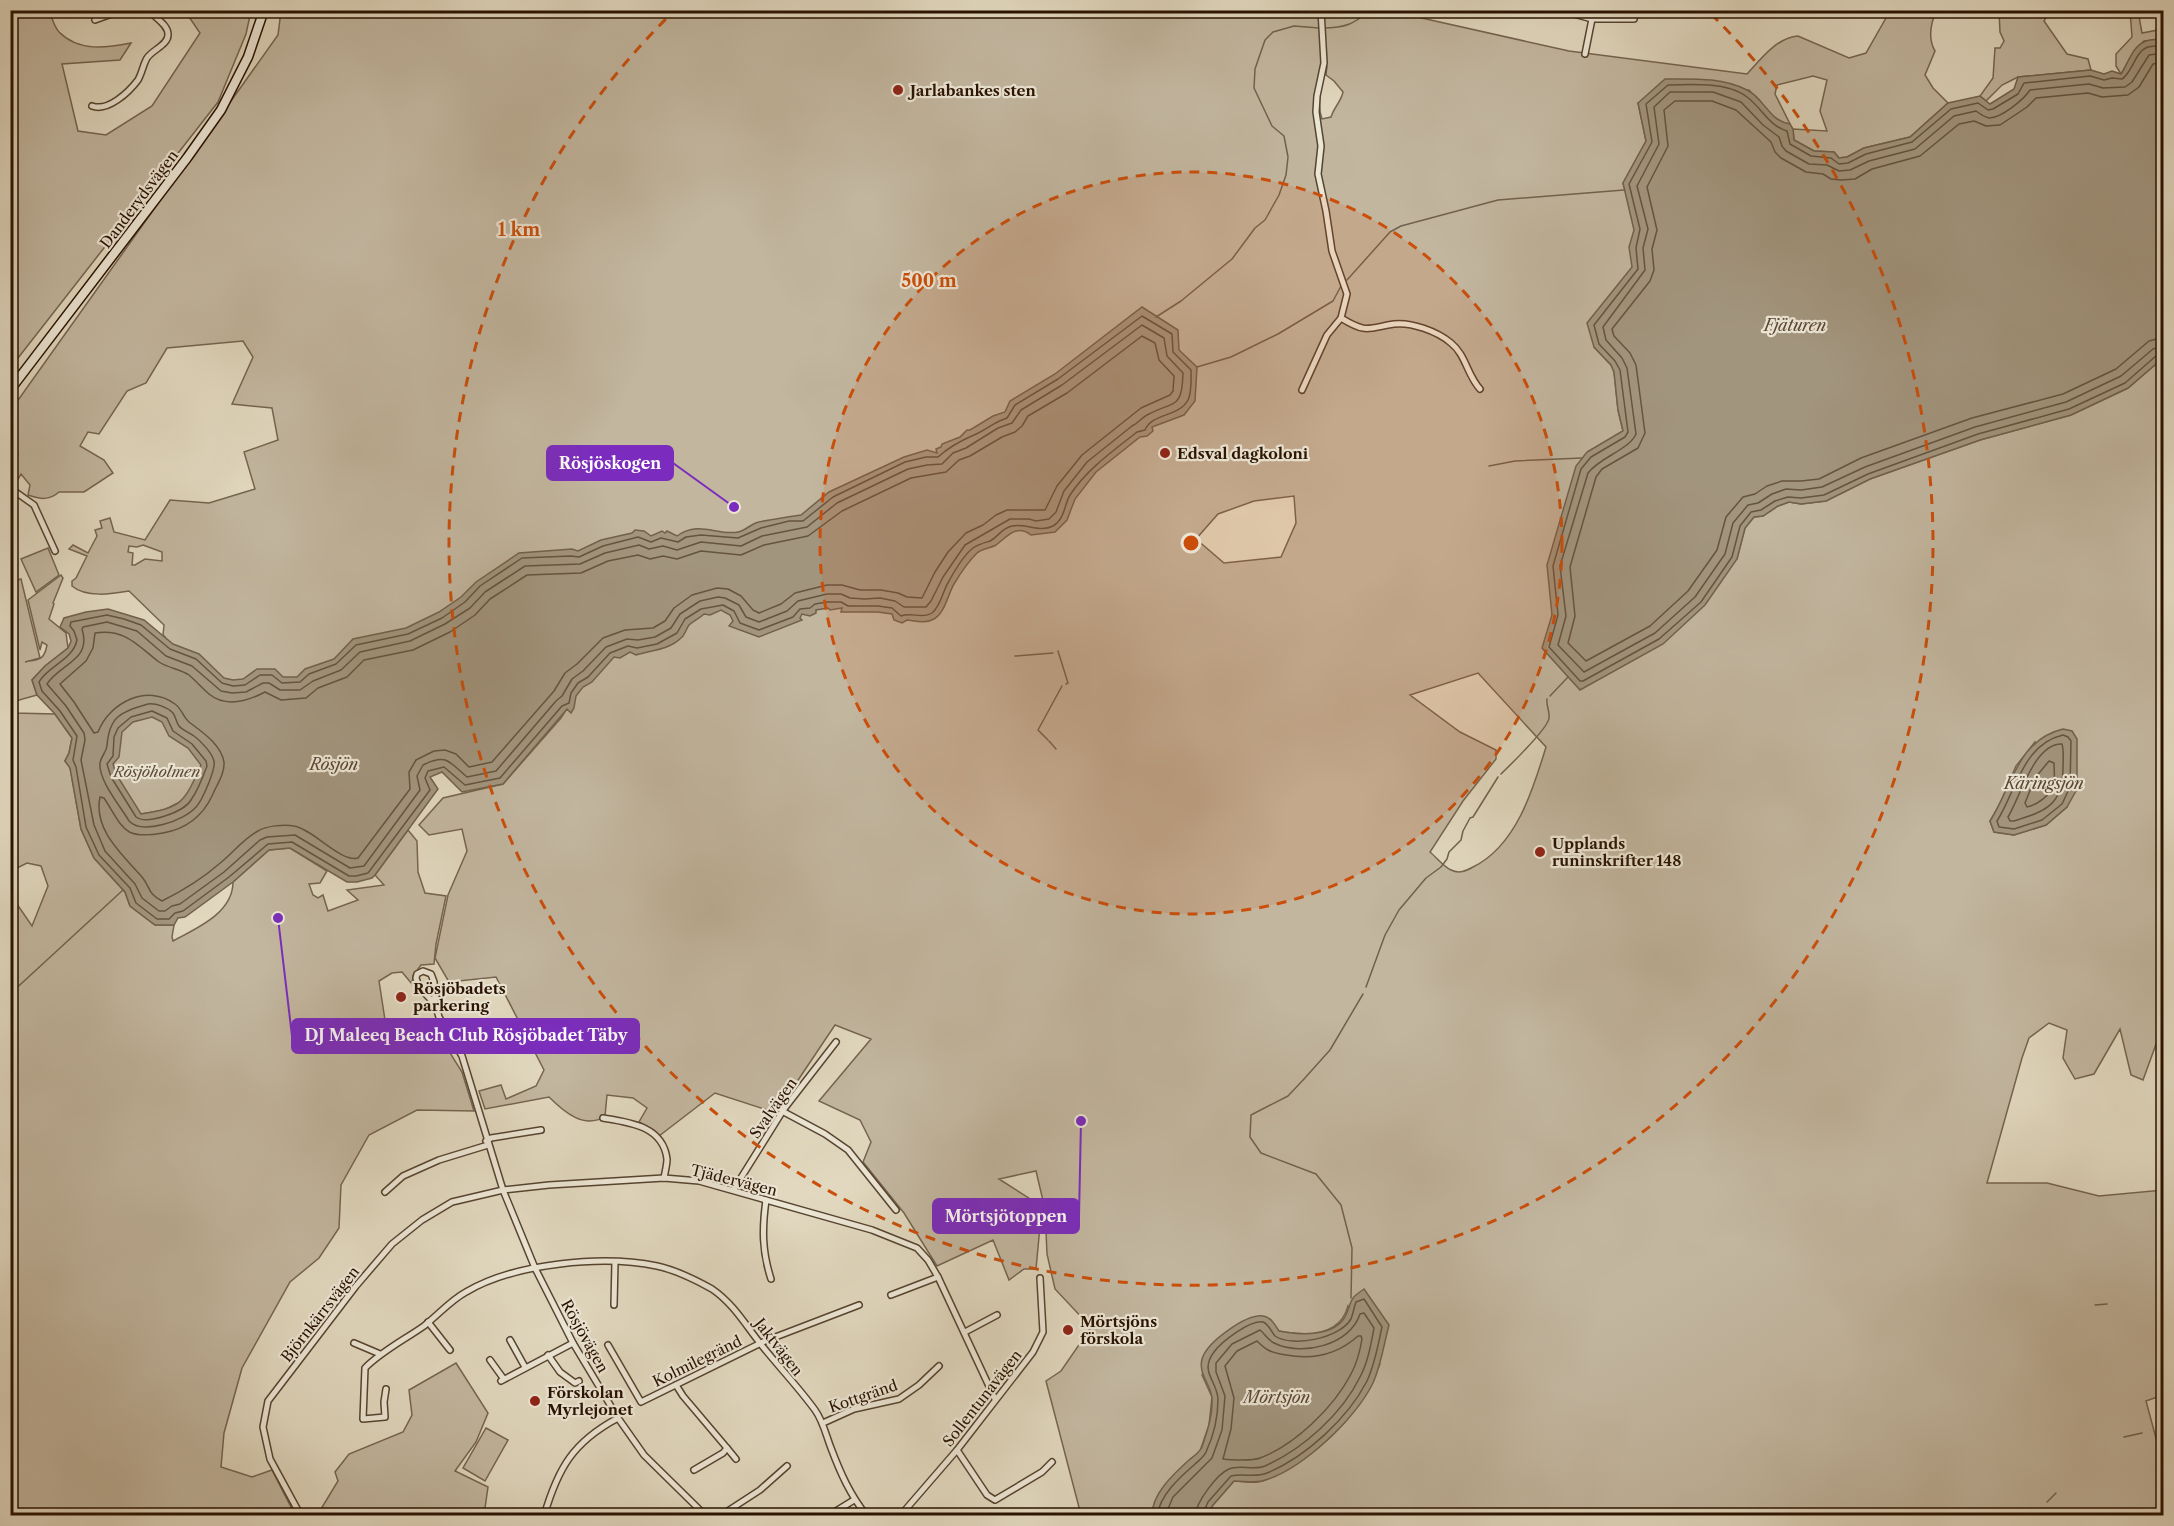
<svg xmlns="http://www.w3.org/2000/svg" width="2174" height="1526" viewBox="0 0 2174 1526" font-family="'Libre Caslon Text',serif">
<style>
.green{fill:#c2b69f;stroke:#756450;stroke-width:1.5;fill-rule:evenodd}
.water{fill:#a2957e;stroke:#71614c;stroke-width:1.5;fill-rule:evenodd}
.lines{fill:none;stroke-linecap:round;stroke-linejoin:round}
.shore{stroke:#655440;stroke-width:1.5}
.stream{stroke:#71614c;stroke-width:1.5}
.minor-casing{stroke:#564430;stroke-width:8}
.secondary-casing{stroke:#281201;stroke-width:11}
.minor{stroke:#ece6d5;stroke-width:5}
.secondary{stroke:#ece6d5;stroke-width:8}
.ring{fill:none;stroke:#cb4e0a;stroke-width:3;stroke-dasharray:10 8}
.poi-dot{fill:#8f2418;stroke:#ece6d5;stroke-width:2}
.labels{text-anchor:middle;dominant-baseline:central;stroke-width:4.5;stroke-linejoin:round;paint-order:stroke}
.poi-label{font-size:15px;font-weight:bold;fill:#281201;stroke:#ece6d5;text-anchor:start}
.street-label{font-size:15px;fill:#281201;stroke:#ece6d5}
.park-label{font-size:15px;font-style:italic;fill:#5e4b38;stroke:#ece6d5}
.water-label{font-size:16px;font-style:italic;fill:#594633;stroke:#ece6d5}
.centre{fill:#cb4e0a;stroke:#ece6d5;stroke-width:3}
.ring-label{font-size:18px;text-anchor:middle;font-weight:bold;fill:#cb4e0a;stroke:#ece6d5;stroke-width:4.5;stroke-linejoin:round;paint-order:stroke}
.leader{fill:none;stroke:#7b2cbf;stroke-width:2}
.callout-dot{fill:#7b2cbf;stroke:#ece6d5;stroke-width:2}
.callout{fill:#7b2cbf;stroke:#7b2cbf;stroke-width:2}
.callout-label{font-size:16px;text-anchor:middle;font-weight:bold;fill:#fff}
</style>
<rect width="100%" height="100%" fill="#e1d8bf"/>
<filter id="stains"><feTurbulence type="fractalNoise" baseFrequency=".00333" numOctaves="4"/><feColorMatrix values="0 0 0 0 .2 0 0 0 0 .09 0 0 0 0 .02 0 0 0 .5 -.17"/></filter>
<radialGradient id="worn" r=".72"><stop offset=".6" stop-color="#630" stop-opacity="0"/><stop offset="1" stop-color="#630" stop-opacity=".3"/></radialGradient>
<g class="green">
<path d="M11,10L49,11C52,17 54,27 59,32C79,52 106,48 131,43L120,60L62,64L78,131L106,135L152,106L200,33L185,11H251L246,34L218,102L11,367Z"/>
<path d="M1386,10L1569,51L1747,74C1761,59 1776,38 1798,36L1849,58L1866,53L1890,11H1936C1931,23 1928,39 1935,51L1925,75L1933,88L1948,103L1910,137L1864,148L1847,157L1839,158L1834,152L1814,151L1794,140L1793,129L1827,131L1820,111L1827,80L1813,76L1777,85L1775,94L1790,124C1774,123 1760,102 1749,90L1638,103L1646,141L1623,183L1645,250L1594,347L1611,365L1614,372L1618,410L1623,431L1589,451L1552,615L1737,559L1745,528L1754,517L1763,516L1778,506L1789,502L1801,504L1826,501L1870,479L1980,440L2071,415L2128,388L2163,358V1025L2143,1080L2131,1075L2120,1029L2094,1074L2075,1079L2063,1058L2067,1030L2049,1023L2029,1038L2022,1058L1987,1183H2047L2099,1196L2163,1190V1395L2146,1401L2163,1464V1515H1207L1213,1505L1234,1481C1242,1481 1250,1483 1258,1482C1268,1481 1278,1474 1287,1469C1329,1445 1362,1410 1380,1364L1348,1306C1340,1337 1305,1336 1279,1331L1270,1319L1202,1375L1212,1397L1209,1425L1200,1451L1188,1462L1152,1510V1515H1081L1046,1381L1061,1371L1092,1326L1086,1322L1055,1289L1047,1254L1045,1209L1036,1171L999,1179L1038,1204L1040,1226L1036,1269H1024L1009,1280L993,1240L937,1266L904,1213L863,1162L871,1142L860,1120L819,1101L871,1039L835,1025L776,1113L715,1093L659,1136L654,1130L639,1122L647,1108L633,1098L607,1095L605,1116C585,1130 564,1112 549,1097L485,1109L479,1091L501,1085L506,1099L536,1086L544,1070L496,977L449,982L435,958L448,895L467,851L462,829L429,835L419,825L443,798L503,784L561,718L571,702L178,803L164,810L141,814L96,775L165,637L163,635L164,625L129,591C112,594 86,598 72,586V581L76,578L87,556L69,549L73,545L88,553L97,536L95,530L102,528L100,521L110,518L114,532L145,540L170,500L209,503L255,489L244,452L278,440L272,408L232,404L253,357L243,341L167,348L146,383L127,391L99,434L88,432L80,446L104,460L113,473L84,492H59C49,501 40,499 28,495L30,485L21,474L16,483H11V458L18,455L11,440V410L278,35L281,11ZM1327,66L1326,75L1334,81L1343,92C1341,102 1334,107 1331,117L1322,119C1316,103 1322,82 1327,66ZM1294,496L1296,523L1281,557L1224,563L1196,539L1218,514L1254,501ZM143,545L162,552V561L145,559L135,565H132L133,553L128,552L129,546L137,547ZM1478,673L1546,747C1533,790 1516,846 1473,867C1466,871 1459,874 1451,870C1444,867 1436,857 1430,852L1463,801L1496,759V750L1460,732L1410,695ZM2035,742L2067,807L2046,825L2014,835L1994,832L1990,821L2000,804L2016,766Z"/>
<polygon points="1999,11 2050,11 2044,21 2067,54 2088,59 2091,70 2018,77 2002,85 1986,101 1980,96 1993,78 1995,48 2000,48 2004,41 2000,32"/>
<polygon points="2130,11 2138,11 2142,33 2163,29 2163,39 2144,41 2134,51 2121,74 2116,66 2116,54 2132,37"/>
<polygon points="48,548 59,575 36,592 21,559"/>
<path d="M61,575L63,578L53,603L54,604L49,619L66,633L68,648L45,666L32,680L37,695L12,702L13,713L55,714L72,738L69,753L65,761L70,767L81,829L94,858L125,892L130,906L155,925H174L172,937L173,941C197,928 233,913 233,882L269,850L290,848L327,871L320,883L309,884L313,895L318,898L323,895L328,911L358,900L347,890L384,885L375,875L408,830L417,841L418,872L425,893L446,896L436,944L434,964L421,965L413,976L412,984L402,972L392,973L379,981L385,1020L397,1035L437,1027L440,1037L462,1072L474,1111L417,1110L369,1135L341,1185L339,1228L319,1258L290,1282L242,1368L224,1433L221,1467L252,1477L272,1470L295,1515H266L249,1510L210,1516L11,1515L10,894L32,926L48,886L41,866L27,863L11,871V582L21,579L40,658L25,662C39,659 44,661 47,645L42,642L40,650L28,600Z"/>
<polygon points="456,1363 488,1413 476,1442 455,1471 488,1487 484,1515 326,1515 321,1509 338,1481 335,1472 349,1454 403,1432 412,1415 409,1390"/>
<polygon points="486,1428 508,1440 485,1481 463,1468"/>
</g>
<g class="water">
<path d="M2163,39V358L2128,388L2071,415L1980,440L1870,479L1826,501L1801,504L1789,502L1778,506L1763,516L1754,517L1745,528L1737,559L1705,605L1663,644L1580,690L1542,648L1552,615L1547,565L1576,466L1587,452L1623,431L1618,410L1614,372L1611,365L1594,347L1587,323L1632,267L1629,247L1634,230L1623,183L1646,141L1638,103L1665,79C1693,79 1721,77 1747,90C1763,97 1770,122 1790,124L1793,129L1794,140L1814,151L1834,152L1839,158L1847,157L1864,148L1910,137L1948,103L1980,96L1990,104L2014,89L2018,77L2091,70L2104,74L2112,71L2121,74C2128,64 2132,47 2144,42C2148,39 2158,40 2163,39Z"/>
<path d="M1142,307L1178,330L1179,350L1197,367L1195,401L1184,415L1152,427L1153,431L1147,436L1140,437L1096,472L1075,499L1067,520L1055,532L1031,535C1016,523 1006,538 996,545C989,549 981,548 976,554C968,562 960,574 954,584C948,594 945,613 934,619C925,624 916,621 907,620L902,623L894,620L892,614L878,612H841L842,608L830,610L828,608L816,610V613L810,616L802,614L800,618L802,620L759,637L729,626L733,621L730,615L721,610L710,615L704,614C699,619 693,621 689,625C686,629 685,635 681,638C669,650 651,650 636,655L630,652L620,658L614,657L592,682L583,687L576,696L574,708L571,713L567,709L503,784L462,792L442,772L430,777L438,789L375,875L372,878L357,882H347L290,848L269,850L233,882L185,917L178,918L174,925H155L130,906L125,892L94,858L81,829L70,768L65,761L69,753L72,738L55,714L37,695L32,680L45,666L68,648L71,641L69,634L60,627L64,618L86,612L108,609L144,620L173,644L199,654L224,678L233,680L243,679L257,669H275L283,677H297L305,669L334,659L353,639L406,628L439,612L461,597L476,582L519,553L572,549L578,551L601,540L632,533L635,530L644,531L651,536L662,531L665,533L667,531L677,536C699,520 717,536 738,532C745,531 752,523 759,522C773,519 787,517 801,515L829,492L904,457L927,450L937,453L936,449L941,447L942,444L960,437L967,430H970L993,416L1005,412L1010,401L1055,374ZM152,717L162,722L169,736L188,748L201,765C184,802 184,807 141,814L116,774L113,764L119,757L122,732L133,722Z"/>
<path d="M2063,729L2072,731L2077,739V789L2067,807L2046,825L2014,835L1994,832L1990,821C2012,787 2017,740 2063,729Z"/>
<path d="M1364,1289L1389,1325C1384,1344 1381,1365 1373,1383C1355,1419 1301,1471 1262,1481C1253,1483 1243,1481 1234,1481L1213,1505L1207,1515H1152C1152,1493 1174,1474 1189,1460C1194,1456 1199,1453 1202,1447C1207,1432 1213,1415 1212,1398C1211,1385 1198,1374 1202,1359C1207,1342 1246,1314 1263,1316C1271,1317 1275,1325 1279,1331C1299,1335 1335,1338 1346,1315C1353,1299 1348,1300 1364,1289Z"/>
</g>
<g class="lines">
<g class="shore">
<path d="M2164,45C2159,46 2152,46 2148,47C2135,51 2133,72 2122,79L2112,78L2104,80L2090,76L2024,83L2018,94L1993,109L1988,110L1978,103L1951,109L1912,142L1866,154L1848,163L1839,164L1831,158L1811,156L1790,144L1787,131C1769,126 1761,107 1747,97C1728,82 1690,84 1668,85L1646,104L1652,142L1629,184L1640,229L1636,248L1638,269L1594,325L1599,344L1615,361L1620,370L1628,432L1625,437L1591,457L1581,469L1553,566L1558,615L1549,647L1580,681H1583L1659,639L1701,602L1732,557L1740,526L1751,512L1761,510L1775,501L1788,497L1801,498L1824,495L1868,474L1978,434L2069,409L2125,383L2157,355L2164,354"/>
<path d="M2164,53L2149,55L2132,82L2125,87L2103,88L2089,84L2030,90C2024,99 2002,118 1989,118C1984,117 1980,114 1976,111L1954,116L1915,149L1869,161L1850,170L1839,171L1827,165L1809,164L1786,151L1782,146L1779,137L1763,125L1741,102L1713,92H1670L1654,107L1659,144L1637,186L1648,229L1643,248L1645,270L1603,327L1606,340L1622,358L1627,368L1636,434C1629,450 1600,457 1588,473L1560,566L1566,616L1558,645L1584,672L1655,633L1695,597L1725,554L1733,523L1748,505L1758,503L1772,494L1786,489L1801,490L1822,487L1865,467L1975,427L2066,402L2121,376L2153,349L2164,346"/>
<polyline points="2164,62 2153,64 2139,87 2128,95 2102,97 2088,93 2036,98 2027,107 2000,125 1986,126 1974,121 1959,124 1920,156 1872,169 1855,179 1841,180 1831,179 1823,174 1806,172 1781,158 1775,152 1771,142 1736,110 1712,101 1675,101 1664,110 1668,146 1647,187 1657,230 1652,249 1654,270 1650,281 1612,329 1614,336 1630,353 1636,365 1645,433 1638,448 1602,469 1596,477 1570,567 1575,616 1568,643 1586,661 1650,626 1688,591 1717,550 1726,517 1743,497 1755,494 1767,486 1782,481 1801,481 1819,479 1861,458 1972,418 2063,394 2116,369 2149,341 2164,337"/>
<path d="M1142,316L1172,334L1173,352L1191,370C1191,378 1192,392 1188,400C1179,417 1152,413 1145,430L1137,432C1113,451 1087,469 1070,495C1064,505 1065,519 1053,526C1040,533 1026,523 1012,526C1002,528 998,537 990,541C984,543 979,544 973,548C964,555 955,570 949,581C943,590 941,606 932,613C923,619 911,612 901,616L892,608L878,606H848L841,602H827L815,604L810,608L800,609L793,617L759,630L740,623L734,611L723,605L701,609L685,619L677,633L657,644L637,648L628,646L610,653L588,677L578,683L571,693L569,703L562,706L500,778L465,785L444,767L428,771L425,778L430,790L368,873L356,876H349L292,842L268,844L229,877L183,911L175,913L169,919H157L136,903L130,888L99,855L86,827L76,767L73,760L77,736L60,711L42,691L39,682C48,666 73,660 77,640L74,631L70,626L71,622L107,615L124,619L141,625L170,649L196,659L222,683L233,686L245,685L260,675H272L282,683L300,682L309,674L336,664L356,645L408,634L442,618L465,602L480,586L522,558L571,556L579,557L603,546L638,537L651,542L661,538L678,542L686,537L701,535L738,538L761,528L789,521H803L833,497L905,462L926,457H938C949,447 960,441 974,435C986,430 994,422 1007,418L1015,405L1058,379Z"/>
<path d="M1142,325L1164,338L1167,356L1183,373C1182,410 1175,400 1147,415C1141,418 1139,423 1132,426L1087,462L1064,491L1056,512L1049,519L1036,521L1029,519H1010L965,545L943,577L931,601L926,607H904L895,601L880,598L865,599L850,598L841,594H827L798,601L787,611L759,622L746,617L739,605L725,598L718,597L700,601L680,614L671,628L655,637L638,640L627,639L606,647L583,671L572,679L562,696L556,701L496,771L467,777C449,762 447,753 423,765L417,776L420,790L364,866L350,868L295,835L267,837L260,840L224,872L180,904L172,906L165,911H159L142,898L135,884L105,851L94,825L81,760L85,740L84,733L66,706L47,684C60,663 92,661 82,629L83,627L107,622L137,631L166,656L192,666L221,691L232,693L246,692L263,683H269L280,690H300L313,681L341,670L360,652L410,641L445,624L470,608L485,592L525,566L580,564L605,553L639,545L649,549L663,546L677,550L701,542L741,546L762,536L807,527L837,503L908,469L927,465L942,464L953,453L966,448L998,428L1012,423L1021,410L1062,385Z"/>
<path d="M1142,336L1155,343L1159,360L1174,376L1173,391L1170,395L1141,408L1082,455L1057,486L1045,510H1007L996,515L983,525L966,533L948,552L935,572L922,598L907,597L898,593L881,590H860L842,585H827L795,593L781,604L759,613L753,610L741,596L728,589L717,588L692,595L674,608L665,621L653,628L625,630L603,638L577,664L565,673L554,691L492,762L469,767L456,754L445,750L434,751L416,760L409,772L410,789L358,858C341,863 313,829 294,826C284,824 266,826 258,831C244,838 232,854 219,864C202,879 182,891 162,901C147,893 151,888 142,877C123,855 93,830 100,797L104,798C124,829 123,840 163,833C186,829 202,817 212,796C216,786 225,774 224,762C221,744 202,732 189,722C183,717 182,709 175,704C147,683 109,703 98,732L94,733L74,702L60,684L86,661L93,648L95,633C125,628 138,646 159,662C168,668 180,669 189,675C196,681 202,688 209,694C226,708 248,701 265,692L281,700L306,698L318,688L347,677L364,660L413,650L450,632L475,615L490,599L527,575L581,573L608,561L638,555L650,559L663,556L677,559L701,551L741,555L764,545L808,536L842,511L911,478L946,472L959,460L970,456L1002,437L1015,432L1022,426L1028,416L1067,393Z"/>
<path d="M148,704C156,703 167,707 173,713C176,717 176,722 179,726C182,730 190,733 194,736C201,741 212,753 214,761C216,769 202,801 196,807C184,821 142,835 129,821C121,807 98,780 100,763C101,756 106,753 107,746C109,716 121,712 148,704Z"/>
<path d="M152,711L167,718L173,731L192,744L206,761L207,766C203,777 198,790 191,800C184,812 147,825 136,817L111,777L107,764L113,756L114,737L118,728L131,717Z"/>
<path d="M2063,735L2068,737L2071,741L2070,787L2062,804L2042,820L2014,829L1999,827L1997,821C2016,791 2023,744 2063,735Z"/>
<path d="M2062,744C2064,751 2063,760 2063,768C2063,805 2046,811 2014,821H2010L2008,817C2020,798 2034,743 2062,744Z"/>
<path d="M2049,761L2054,763C2054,769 2055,778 2054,784C2051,795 2037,805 2027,807L2025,803L2035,778Z"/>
<path d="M1358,1336H1361L1362,1339C1360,1351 1357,1363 1351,1374C1334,1407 1295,1445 1260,1458C1253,1461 1230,1460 1223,1459L1231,1429L1234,1398L1225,1366L1237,1351L1257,1341C1260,1344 1264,1348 1268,1350C1273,1353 1280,1354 1286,1355C1313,1360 1338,1354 1358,1336Z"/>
<path d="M1157,1516C1160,1495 1179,1478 1194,1465C1198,1461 1204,1457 1206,1452C1214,1435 1218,1417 1218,1399C1217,1380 1199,1372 1214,1352C1221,1342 1251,1319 1263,1322C1269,1324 1271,1332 1275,1336C1293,1348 1340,1338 1351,1319C1353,1314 1354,1307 1356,1302L1364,1299L1382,1327C1378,1345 1375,1364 1367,1381C1348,1418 1306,1457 1267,1473C1255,1478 1243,1473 1231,1476L1208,1502L1202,1516"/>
<path d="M1165,1516L1173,1497L1212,1458L1222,1430L1225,1396L1216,1372V1363L1232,1344L1260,1330C1265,1334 1268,1340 1274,1343C1302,1357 1350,1345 1360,1314L1364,1313L1374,1328C1371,1344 1368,1362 1360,1377C1342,1414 1303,1449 1265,1466C1253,1471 1240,1464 1229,1469C1217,1474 1196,1502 1195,1516"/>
</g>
<g class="stream">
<path d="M1323,28C1346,28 1353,24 1371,10"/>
<polyline points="1347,280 1390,232 1401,226 1498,200 1624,190"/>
<polyline points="1156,317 1181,301 1232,259 1255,228 1265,220 1279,195 1286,175 1288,157 1284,136 1272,126 1254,88 1255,69 1265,40 1273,32 1294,26 1319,28"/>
<polyline points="1197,367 1231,357 1278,334 1333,301 1341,286"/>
<polyline points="1489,466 1515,461 1582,458"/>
<polyline points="1058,651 1068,683 1066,684"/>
<polyline points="1015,656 1053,653"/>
<polyline points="1550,696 1568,677"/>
<polyline points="1048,740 1038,730 1062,686"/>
<polyline points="1049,741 1056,749"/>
<path d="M1501,774C1511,764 1548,729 1549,718C1550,711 1546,706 1547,699"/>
<polyline points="1366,987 1385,935 1399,910 1426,878 1441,867 1447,859 1449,852 1461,840 1463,831 1470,818 1473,817 1498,777"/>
<polyline points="10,994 123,890"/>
<polyline points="1351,1298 1352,1248 1341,1205 1316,1174 1261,1153 1250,1137 1251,1115 1288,1096 1304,1079 1330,1050 1363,994"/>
<polyline points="2095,1305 2107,1304"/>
<polyline points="2124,1437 2142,1433"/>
<polyline points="2047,1502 2056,1493"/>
</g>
<defs>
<g id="minor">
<polyline points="1559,10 1592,19 1634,19 1635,10"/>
<polyline points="95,20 123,10"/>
<polyline points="1585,54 1592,19"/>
<path d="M92,106C108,112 129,92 138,80C142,73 143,65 147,58C152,50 168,45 168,35C169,25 154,17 148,10"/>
<path d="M1341,318C1367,334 1368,328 1394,324C1411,322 1437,331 1451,343C1466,355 1467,375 1480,389"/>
<polyline points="1302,390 1327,335 1341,318 1347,294 1332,251 1326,211 1318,174 1321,146 1316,112 1317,96 1324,63 1321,10"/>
<polyline points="10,488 34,505 55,551"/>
<polyline points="435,1004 419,987 416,978 417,974 423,971 431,974 434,982 435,1004 439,1017 462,1056 503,1190 535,1268 573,1343 618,1418 644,1455 706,1516"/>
<polyline points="782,1111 825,1134 848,1150 896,1210"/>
<path d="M603,1118C629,1122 663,1126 667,1159C667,1165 665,1172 664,1178"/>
<polyline points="486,1141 491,1138 541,1130"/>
<polyline points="734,1189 784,1109 836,1042"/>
<polyline points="385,1192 403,1176 439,1160 488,1145"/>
<path d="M766,1200C762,1229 762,1251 771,1279"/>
<polyline points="891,1295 938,1277"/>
<polyline points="614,1305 615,1262"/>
<polyline points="428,1322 450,1350"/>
<polyline points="965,1332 997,1315"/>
<polyline points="510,1340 525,1367"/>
<polyline points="354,1343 380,1354"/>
<polyline points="608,1345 641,1402 765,1341 859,1305"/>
<polyline points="548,1355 560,1372 575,1383 579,1381"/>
<polyline points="490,1360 503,1378"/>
<polyline points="501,1381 573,1343"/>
<polyline points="676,1385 683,1396 727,1448 723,1453 694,1470"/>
<path d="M386,1389L384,1402L385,1417L363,1419L365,1368C382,1351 404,1340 424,1326C438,1315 451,1300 466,1292C515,1263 603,1255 657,1266C675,1270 696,1280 712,1289C734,1304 746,1326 763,1347C780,1368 799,1388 815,1410C823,1421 826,1435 831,1448C840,1472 850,1495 867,1516"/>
<polyline points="823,1423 854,1409 899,1399 919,1385 939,1366"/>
<polyline points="727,1448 736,1459"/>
<polyline points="957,1450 987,1495 995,1500 1042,1472 1052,1462"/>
<polyline points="301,1516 270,1459 263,1427 268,1401 356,1286 392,1244 422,1220 452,1202 503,1190 549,1185 664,1178 699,1181 872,1230 917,1248 928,1260 938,1277 995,1399"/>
<path d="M544,1516C558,1468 573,1442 618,1418"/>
<polyline points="720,1516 760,1490 787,1466"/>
<polyline points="828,1516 854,1500"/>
<polyline points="900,1516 957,1450 1033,1352 1043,1332 1040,1278"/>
</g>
<polyline id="secondary" points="10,390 187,158 221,110 248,57 264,10"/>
</defs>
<use href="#minor" class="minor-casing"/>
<use href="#secondary" class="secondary-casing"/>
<use href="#minor" class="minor"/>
<use href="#secondary" class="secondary"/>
</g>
<circle cx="1191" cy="543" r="371" fill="#cb4e0a" fill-opacity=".12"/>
<g class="ring">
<circle cx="1191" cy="543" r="371"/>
<path d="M1711 14A742 742 0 1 1 671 14"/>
</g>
<g class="poi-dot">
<circle cx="898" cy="90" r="6"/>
<circle cx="1165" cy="453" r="6"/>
<circle cx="1540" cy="852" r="6"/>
<circle cx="401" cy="997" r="6"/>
<circle cx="1068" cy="1330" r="6"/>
<circle cx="535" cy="1401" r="6"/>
</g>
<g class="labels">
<g class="poi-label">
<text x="910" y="90">Jarlabankes sten</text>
<text x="1177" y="453">Edsval dagkoloni</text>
<text x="1552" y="843">Upplands<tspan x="1552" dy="17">runinskrifter 148</tspan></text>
<text x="413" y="988">Rösjöbadets<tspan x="413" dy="17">parkering</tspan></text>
<text x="1080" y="1321">Mörtsjöns<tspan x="1080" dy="17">förskola</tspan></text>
<text x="547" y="1392">Förskolan<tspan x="547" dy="17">Myrlejonet</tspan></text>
</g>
<g class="street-label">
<text transform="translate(139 199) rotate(-53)">Danderydsvägen</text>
<text transform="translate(773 1108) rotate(-55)">Svalvägen</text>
<text transform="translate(734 1180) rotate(14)">Tjädervägen</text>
<text transform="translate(320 1314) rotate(-52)">Björnkärrsvägen</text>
<text transform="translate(585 1336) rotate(61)">Rösjövägen</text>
<text transform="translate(779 1347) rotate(52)">Jaktvägen</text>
<text transform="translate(697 1361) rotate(-26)">Kolmilegränd</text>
<text transform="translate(863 1396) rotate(-19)">Kottgränd</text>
<text transform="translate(982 1398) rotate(-52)">Sollentunavägen</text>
</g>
<g class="park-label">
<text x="157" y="771">Rösjöholmen</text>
</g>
<g class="water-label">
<text x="1795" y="325">Fjäturen</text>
<text x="334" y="764">Rösjön</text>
<text x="2044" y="783">Käringsjön</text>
<text x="1277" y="1397">Mörtsjön</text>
</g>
</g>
<circle cx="1191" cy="543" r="9" class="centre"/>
<g class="ring-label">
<text x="519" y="236">1 km</text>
<text x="929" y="287">500 m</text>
</g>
<path class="leader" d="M734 507L673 463M278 918L292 1036M1081 1121L1079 1216"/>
<g class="callout-dot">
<circle cx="734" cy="507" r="6"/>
<circle cx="278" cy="918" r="6"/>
<circle cx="1081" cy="1121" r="6"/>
</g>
<g class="callout">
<rect x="547" y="446" width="126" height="34" rx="6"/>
<rect x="292" y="1019" width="347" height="34" rx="6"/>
<rect x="933" y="1199" width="146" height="34" rx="6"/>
</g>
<g class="callout-label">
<text x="610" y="469">Rösjöskogen</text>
<text x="466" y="1041">DJ Maleeq Beach Club Rösjöbadet Täby</text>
<text x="1006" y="1222">Mörtsjötoppen</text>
</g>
<rect width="2174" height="1526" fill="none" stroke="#e1d8bf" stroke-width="36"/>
<rect x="12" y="12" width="2150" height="1502" fill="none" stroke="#281201" stroke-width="3"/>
<rect x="18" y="18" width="2138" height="1490" fill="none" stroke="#281201" stroke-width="1.5"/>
<rect width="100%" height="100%" filter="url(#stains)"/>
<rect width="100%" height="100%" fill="url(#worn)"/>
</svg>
